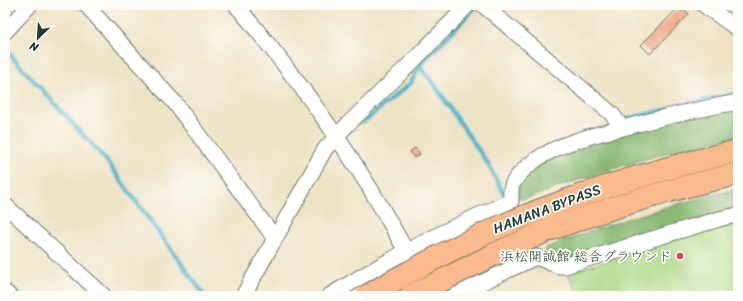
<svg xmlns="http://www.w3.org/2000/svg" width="743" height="301" viewBox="0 0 743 301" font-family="Sriracha,'Klee One',sans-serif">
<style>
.green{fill:#acd986;stroke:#668b5d}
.forest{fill:#89b973;stroke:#547b54}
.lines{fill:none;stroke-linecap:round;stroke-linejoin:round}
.stream{stroke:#4eb7cc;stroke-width:4.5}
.building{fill:#f1a888}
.minor-casing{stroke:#687767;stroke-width:17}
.highway-casing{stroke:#687767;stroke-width:24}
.minor{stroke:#fff;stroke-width:15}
.highway{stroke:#fbbb8c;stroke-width:22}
.highway-bridge-casing{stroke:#687767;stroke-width:24;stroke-linecap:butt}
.highway-bridge{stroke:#fbbb8c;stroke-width:22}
.poi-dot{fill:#d1495b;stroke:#fdfcf7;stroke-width:1.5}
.labels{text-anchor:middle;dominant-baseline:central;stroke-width:3.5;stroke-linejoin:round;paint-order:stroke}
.street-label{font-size:14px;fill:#1f3d34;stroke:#fdfcf7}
.poi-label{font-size:14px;fill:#1f3d34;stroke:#fdfcf7;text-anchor:end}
</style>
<rect width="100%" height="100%" fill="#fdfcf7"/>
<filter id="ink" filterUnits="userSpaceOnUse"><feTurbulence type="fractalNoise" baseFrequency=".025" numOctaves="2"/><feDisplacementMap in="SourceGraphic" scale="8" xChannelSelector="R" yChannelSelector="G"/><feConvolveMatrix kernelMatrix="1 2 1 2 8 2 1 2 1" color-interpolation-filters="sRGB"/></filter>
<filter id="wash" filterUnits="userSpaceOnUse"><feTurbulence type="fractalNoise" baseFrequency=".012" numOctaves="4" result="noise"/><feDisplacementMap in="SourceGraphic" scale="16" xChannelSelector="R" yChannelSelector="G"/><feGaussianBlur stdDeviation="0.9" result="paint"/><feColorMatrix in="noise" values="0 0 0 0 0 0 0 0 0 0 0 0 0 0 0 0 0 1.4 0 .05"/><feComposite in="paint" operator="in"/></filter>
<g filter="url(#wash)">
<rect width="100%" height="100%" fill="#efe3c5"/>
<polygon class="green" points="738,222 738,296 580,296 567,273 724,225"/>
<g class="forest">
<path d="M738,108V136C665,151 596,173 526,199H522L518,197L517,193L519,186L533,171L544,162L570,150L662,124Z"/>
<path d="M738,189V208L570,258L560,259L545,252L547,247C609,224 672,203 738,189Z"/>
</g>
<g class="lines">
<g class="stream">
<polyline points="5,49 106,160 205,296"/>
<polyline points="419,66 434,84 488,164 503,192"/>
<polyline points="375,112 411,83 419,66 476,7"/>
<polyline points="627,119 710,99 738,94"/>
<polyline points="363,122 372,115"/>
<polyline points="5,282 21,296"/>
</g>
</g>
<g id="blocks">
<g class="building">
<polygon points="680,6 689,14 650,54 641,45"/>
<polygon points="415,148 420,154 415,158 410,152"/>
</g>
</g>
</g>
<g filter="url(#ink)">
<use href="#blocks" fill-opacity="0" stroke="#687767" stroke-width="1"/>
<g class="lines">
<defs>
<g id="minor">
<polyline points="86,5 175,103 271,233 276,236"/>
<path d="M236,5C284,62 329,122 368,185C390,221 410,259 431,296"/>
<polyline points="483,5 612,114 618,122 619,129"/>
<polyline points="704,5 738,29"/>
<polyline points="5,32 30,5"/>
<polyline points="5,205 104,296"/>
<polyline points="5,292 9,296"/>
<polyline points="243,296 325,149 348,124 414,60 468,5"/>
<path d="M329,296C387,260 448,228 511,201C511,195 510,189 513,183C521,169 538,157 553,150C573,140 597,134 619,129C659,118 698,109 738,102"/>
<polyline points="453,296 536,257 559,266 565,266 675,232 723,218 738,215"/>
</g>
<g id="highway">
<path d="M538,211C603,186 669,166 738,151"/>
<path d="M546,231C609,208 672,188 738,174"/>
</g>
</defs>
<use href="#minor" class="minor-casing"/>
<use href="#highway" class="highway-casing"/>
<use href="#minor" class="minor"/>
<use href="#highway" class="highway"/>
<defs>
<g id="highway-bridge">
<path d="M367,296C422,264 478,234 538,211"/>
<polyline points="411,296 497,253 546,231"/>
</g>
</defs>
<use href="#highway-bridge" class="highway-bridge-casing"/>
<use href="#highway-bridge" class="highway-bridge"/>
</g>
</g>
<circle class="poi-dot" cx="680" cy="256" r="4"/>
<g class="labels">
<g class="street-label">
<text transform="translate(547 209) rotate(-21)">HAMANA BYPASS</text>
</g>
<g class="poi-label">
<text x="672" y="256">浜松開誠館 総合グラウンド</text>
</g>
</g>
<rect width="743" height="301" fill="none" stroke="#fdfcf7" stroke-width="20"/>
<g transform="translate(38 38) rotate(205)" stroke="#fdfcf7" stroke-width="3" paint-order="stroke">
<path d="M0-3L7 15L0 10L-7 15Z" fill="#1f3d34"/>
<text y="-6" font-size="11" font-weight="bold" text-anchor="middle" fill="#1f3d34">N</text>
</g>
</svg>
